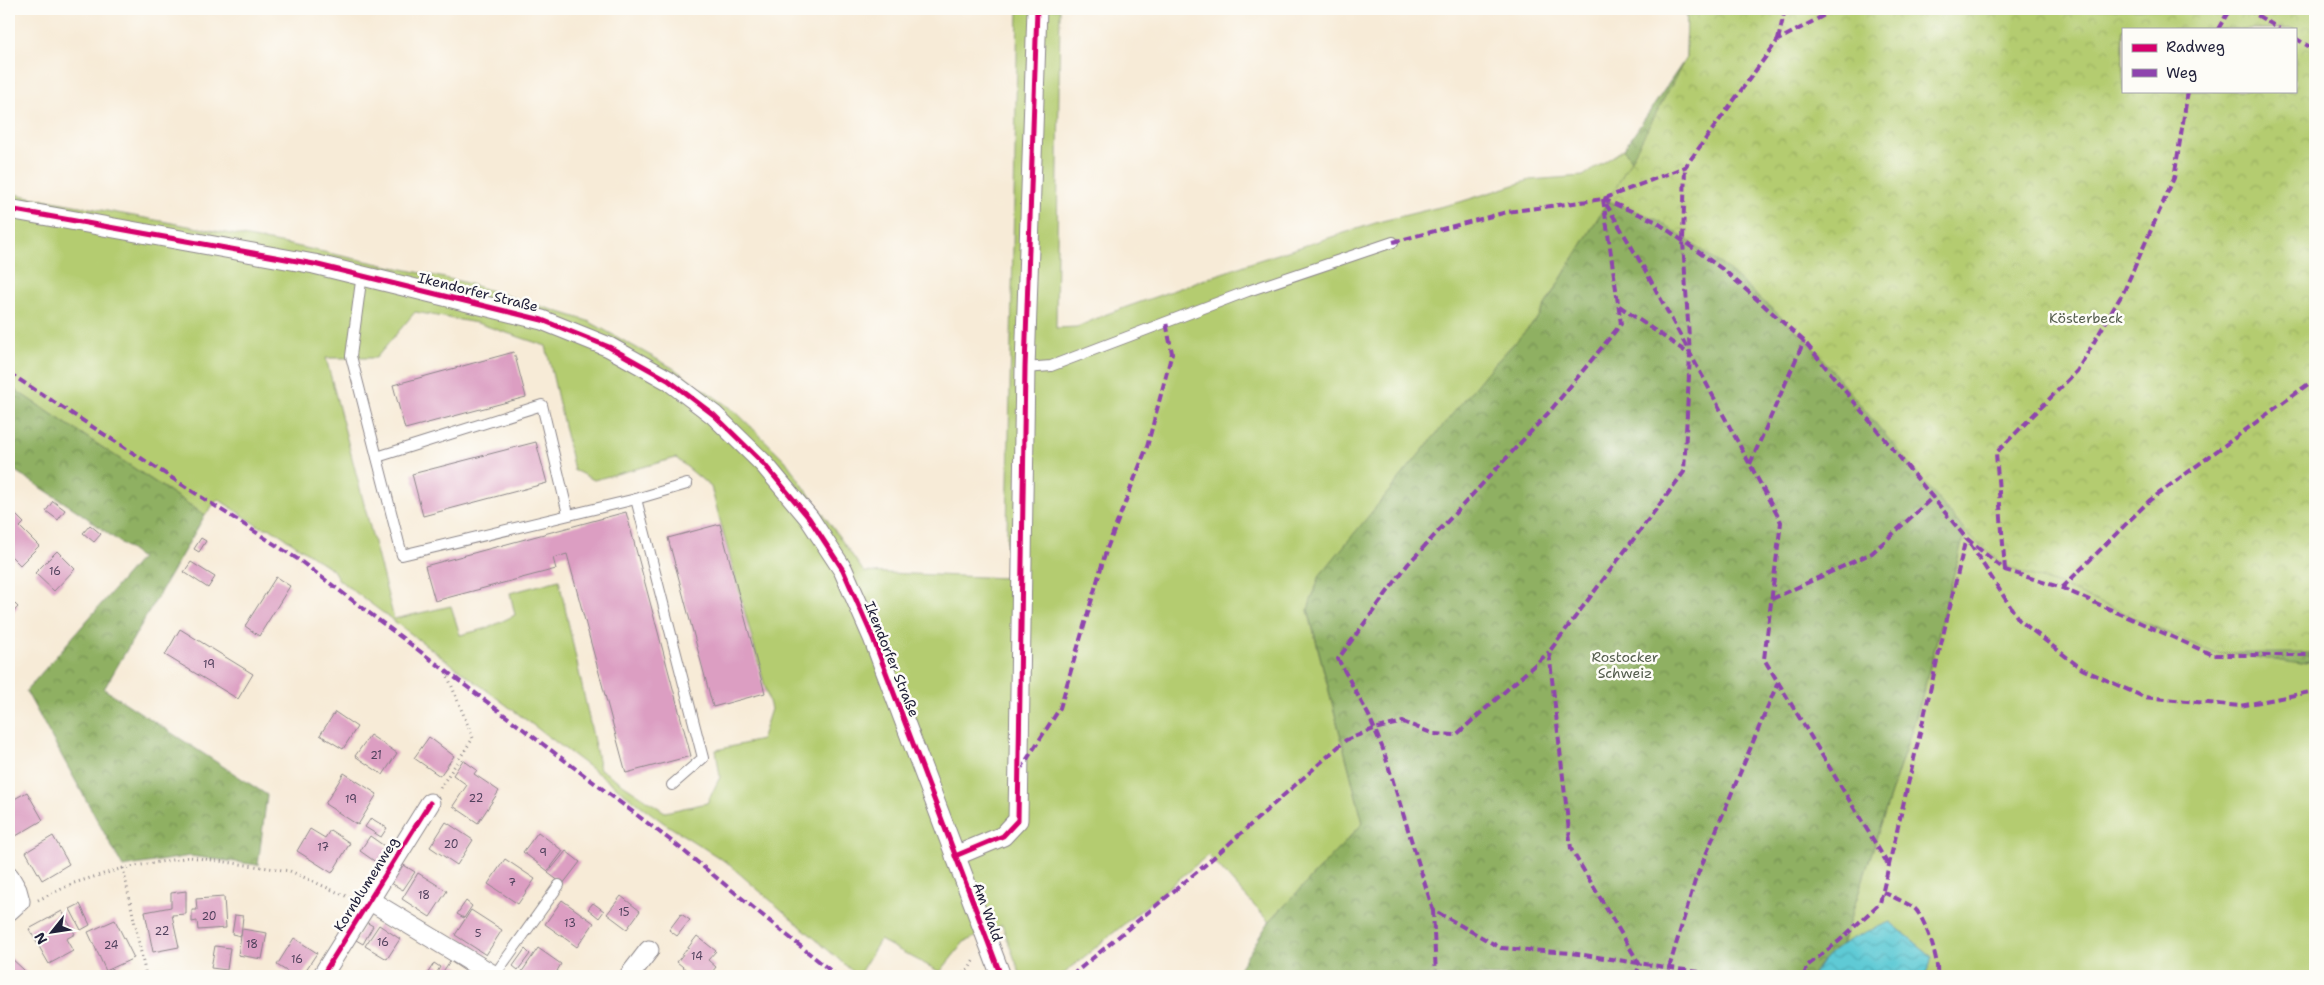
<svg xmlns="http://www.w3.org/2000/svg" width="2324" height="985" viewBox="0 0 2324 985" font-family="'Shantell Sans',sans-serif">
<style>
.grass{fill:#b4cc70;stroke:#6b7756;fill-rule:evenodd}
.forest{fill:url(#forest-crowns);stroke:#58694e;fill-rule:evenodd}
.park{fill:url(#park-crowns);stroke:#6b7756;fill-rule:evenodd}
.water{fill:url(#water-waves);stroke:#407688}
.building{fill:#dc9ec2}
.lines{fill:none;stroke-linecap:round;stroke-linejoin:round}
.lane-casing{stroke:#8c8689;stroke-width:12}
.street-casing{stroke:#8c8689;stroke-width:21}
.path{stroke:#8c8689;stroke-width:3;stroke-dasharray:1 4;stroke-linecap:butt}
.lane{stroke:#fff;stroke-width:10}
.street{stroke:#fff;stroke-width:19}
.quiet{stroke:#8e44ad;stroke-width:4;stroke-dasharray:8 4;stroke-linecap:butt}
.cycleway-casing{stroke:#fdfcf7;stroke-width:8}
.cycleway{stroke:#d6006c;stroke-width:5}
.labels{text-anchor:middle;dominant-baseline:central;stroke-width:5;stroke-linejoin:round;paint-order:stroke}
.number-label{font-size:11px;fill:#50415d}
.street-label{font-size:14px;fill:#22223b;stroke:#fdfcf7}
.park-label{font-size:14px;fill:#555e4e;stroke:#fdfcf7}
</style>
<defs>
<pattern id="forest-crowns" width="20" height="18" patternUnits="userSpaceOnUse" patternTransform="scale(1.25)"><rect width="20" height="18" fill="#8fb062"/><path d="M2 6a3 3 0 1 1 6 0M12 15a3 3 0 1 1 6 0" fill="none" stroke="#748f52"/></pattern>
<pattern id="park-crowns" width="20" height="18" patternUnits="userSpaceOnUse" patternTransform="scale(1.25)"><rect width="20" height="18" fill="#b4cc70"/><path d="M2 6a3 3 0 1 1 6 0M12 15a3 3 0 1 1 6 0" fill="none" stroke="#9aaf62"/></pattern>
<pattern id="water-waves" width="16" height="10" patternUnits="userSpaceOnUse" patternTransform="scale(1.25)"><rect width="16" height="10" fill="#5ecad5"/><path d="M0 5q4-4 8 0t8 0" fill="none" stroke="#51adb8"/></pattern>
</defs>
<rect width="100%" height="100%" fill="#fdfcf7"/>
<filter id="ink" filterUnits="userSpaceOnUse"><feTurbulence type="fractalNoise" baseFrequency=".02" numOctaves="2"/><feDisplacementMap in="SourceGraphic" scale="10" xChannelSelector="R" yChannelSelector="G"/><feConvolveMatrix kernelMatrix="1 2 1 2 8 2 1 2 1" color-interpolation-filters="sRGB"/></filter>
<filter id="wash" filterUnits="userSpaceOnUse"><feTurbulence type="fractalNoise" baseFrequency=".0096" numOctaves="4" result="noise"/><feDisplacementMap in="SourceGraphic" scale="20" xChannelSelector="R" yChannelSelector="G"/><feGaussianBlur stdDeviation="1.12" result="paint"/><feColorMatrix in="noise" values="0 0 0 0 0 0 0 0 0 0 0 0 0 0 0 0 0 1.4 0 .05"/><feComposite in="paint" operator="in"/></filter>
<g filter="url(#wash)">
<rect width="100%" height="100%" fill="#f7ebd7"/>
<g class="grass">
<path d="M1018,9H1060L1056,328L1077,327L1107,314L1256,261L1382,221L1460,202L1530,180L1583,176L1624,149L1638,170L1613,193L1536,320L1487,372L1308,610L1363,823L1269,922L1208,855L1061,976H1021L1002,925L964,942L940,972L880,940L858,976L726,862L664,823L339,580L333,570L272,529L260,527L218,499L205,515L9,386V193L291,245L463,282L588,321L673,368L736,412L785,460L864,572L1006,578ZM415,312L477,323L546,346L574,470L594,480L676,458L711,487L771,709L761,740L716,750L720,777L707,803L665,812L600,769L559,580L510,593L515,615L488,628L460,635L451,606L394,619L326,358H376Z"/>
<polygon points="1974,496 2300,664 2315,660 2315,976 1925,976 1933,957 1890,922 1842,944 1921,701"/>
</g>
<g class="forest">
<path d="M1687,9H2315V660L2301,664L2241,655L2157,629L2039,559L1974,496L1921,701L1842,944L1819,964L1813,976H1234L1269,922L1363,823L1308,609L1320,575L1487,372L1536,320L1613,193L1637,170L1624,149L1686,58ZM2123,29H2295V91H2123Z"/>
<polygon points="9,386 205,515 104,689 267,795 258,865 190,856 123,867 26,691 141,558 79,512 9,467"/>
</g>
<path class="park" d="M1687,9H2315V653H2214L2062,586L2006,567L1968,535L1806,339L1727,269L1686,239L1656,219L1603,199L1613,193L1686,58ZM2123,29H2295V91H2123Z"/>
<path class="water" d="M1890,922L1933,957L1925,976H1813C1828,945 1860,935 1890,922Z"/>
<g id="blocks">
<g class="building">
<polygon points="514,352 526,397 405,429 393,385"/>
<polygon points="536,442 547,483 423,516 412,474"/>
<polygon points="53,501 65,510 58,520 46,511"/>
<polygon points="9,512 13,516 15,514 24,523 20,527 39,546 20,565 9,554"/>
<polygon points="626,512 691,756 626,773 567,554 553,558 556,569 435,601 425,566"/>
<polygon points="720,524 765,693 713,707 668,538"/>
<polygon points="90,525 101,534 94,542 83,533"/>
<polygon points="201,538 206,541 199,552 194,549"/>
<polygon points="57,551 75,569 54,591 35,573"/>
<polygon points="191,562 215,577 208,588 184,572"/>
<polygon points="276,577 290,586 259,636 245,626"/>
<polygon points="9,598 18,607 9,617"/>
<polygon points="180,629 253,674 238,699 165,655"/>
<polygon points="335,712 357,727 343,749 320,735"/>
<polygon points="370,735 397,753 383,775 355,756"/>
<polygon points="429,737 454,756 440,776 414,758"/>
<polygon points="463,760 477,770 474,774 499,791 478,823 453,806 467,785 453,775"/>
<polygon points="344,773 377,794 358,825 325,804"/>
<polygon points="27,792 43,820 16,836 9,823 9,802"/>
<polygon points="371,818 387,828 381,837 365,827"/>
<polygon points="446,822 473,840 457,865 430,847"/>
<polygon points="310,829 325,838 330,830 350,843 332,873 297,851"/>
<polygon points="538,832 563,851 548,871 523,852"/>
<polygon points="53,836 69,864 42,880 26,852"/>
<polygon points="370,836 390,850 380,865 360,851"/>
<polygon points="566,851 580,862 563,884 548,873"/>
<polygon points="505,859 535,879 518,904 488,884"/>
<polygon points="402,864 415,872 403,890 391,883"/>
<polygon points="418,873 447,891 430,917 402,899"/>
<polygon points="186,891 186,914 172,915 179,947 153,952 145,912 171,907 171,893"/>
<polygon points="621,896 640,911 627,929 607,914"/>
<polygon points="224,897 226,928 198,930 197,921 192,922 192,910 197,910 196,899"/>
<polygon points="562,900 594,923 577,947 545,924"/>
<polygon points="466,901 472,906 464,918 457,914"/>
<polygon points="593,903 604,911 599,918 588,909"/>
<polygon points="80,904 90,925 81,930 70,909"/>
<polygon points="471,910 502,930 486,955 455,935"/>
<polygon points="62,911 75,934 66,939 73,951 49,964 29,929"/>
<polygon points="681,914 690,920 677,936 669,930"/>
<polygon points="235,915 243,916 241,936 232,934"/>
<polygon points="115,920 134,958 106,971 88,932"/>
<polygon points="366,922 373,926 363,944 356,940"/>
<polygon points="379,925 400,939 387,959 365,946"/>
<polygon points="242,929 267,933 262,959 238,955"/>
<polygon points="697,936 716,951 708,960 716,967 709,976 694,976 677,962"/>
<polygon points="294,938 317,953 302,976 294,976 277,965"/>
<polygon points="215,946 230,948 227,970 211,968"/>
<polygon points="538,948 561,964 557,971 565,976 519,976"/>
<polygon points="525,949 530,954 518,970 513,966"/>
<polygon points="9,956 24,970 30,976 9,976"/>
<polygon points="450,961 471,975 470,976 440,976"/>
<polygon points="434,963 440,967 435,976 426,976"/>
</g>
</g>
</g>
<g filter="url(#ink)">
<use href="#blocks" fill-opacity="0" stroke="#8c8689" stroke-width="1"/>
<g class="lines">
<defs>
<g id="lane">
<polyline points="362,274 351,356 402,555 636,499 687,484"/>
<polyline points="1025,368 1051,366 1248,291 1393,242"/>
<polyline points="377,457 542,405 568,514"/>
<polyline points="636,499 703,758 672,785"/>
<polyline points="494,976 559,885"/>
</g>
<g id="street">
<polyline points="9,209 314,264 542,320 609,347 668,380 714,415 764,464 809,518 843,570 873,638 1001,976"/>
<polyline points="955,856 1003,836 1018,820 1025,368 1037,9"/>
<polyline points="9,876 17,890 20,901 9,911"/>
<polyline points="369,900 495,976"/>
<polyline points="322,976 430,803"/>
<polyline points="629,976 649,950"/>
</g>
</defs>
<use href="#lane" class="lane-casing"/>
<use href="#street" class="street-casing"/>
<g class="path">
<polyline points="440,788 473,738 446,672"/>
<polyline points="123,868 146,976"/>
<polyline points="38,900 74,883 123,868 190,857 290,871 350,898"/>
<polyline points="959,976 969,969 975,958"/>
</g>
<use href="#lane" class="lane"/>
<use href="#street" class="street"/>
<g class="quiet">
<polyline points="2247,9 2280,29"/>
<polyline points="2218,29 2230,9"/>
<polyline points="2295,38 2315,50"/>
<polyline points="1778,40 1785,9"/>
<polyline points="1603,199 1621,324 1550,411 1408,564 1338,659 1369,716 1383,749 1433,910 1501,948 1571,953 1725,976"/>
<polyline points="1603,199 1655,221 1725,271 1804,341 1966,538 2005,570 2062,588 2213,655 2315,655"/>
<polyline points="1606,204 1644,268 1781,522 1764,659 1889,866"/>
<polyline points="1393,242 1507,212 1603,199 1685,167 1778,40 1836,9"/>
<polyline points="1619,306 1689,354"/>
<polyline points="9,373 299,560 674,843 837,976"/>
<polyline points="1750,464 1804,341"/>
<polyline points="1970,544 2019,620 2082,669 2144,697 2240,706 2315,691"/>
<polyline points="2005,570 1996,453 2077,371 2124,291 2174,178 2188,91"/>
<polyline points="2062,588 2150,500 2315,379"/>
<polyline points="1772,599 1872,553 1933,497"/>
<polyline points="1020,770 1060,708 1106,551 1147,447 1172,353 1166,322"/>
<path d="M1883,892C1893,897 1905,902 1914,908C1924,915 1942,966 1936,976"/>
<polyline points="1433,910 1436,976"/>
<polyline points="1669,968 1695,881 1778,682"/>
<polyline points="1071,976 1204,866 1346,740 1374,729 1403,722 1434,734 1456,735 1549,652"/>
<polyline points="1635,976 1640,965 1571,849 1549,652 1684,472 1690,355 1683,241 1685,167"/>
<polyline points="1804,976 1807,966 1839,941 1880,903 1966,538"/>
</g>
<defs>
<g id="cycleway">
<polyline points="9,209 314,264 542,320 609,347 668,380 714,415 764,464 809,518 843,570 873,638 1001,976"/>
<polyline points="955,856 1003,836 1018,820 1025,368 1037,9"/>
<polyline points="322,976 430,803"/>
</g>
</defs>
<use href="#cycleway" class="cycleway-casing"/>
<use href="#cycleway" class="cycleway"/>
</g>
</g>
<g class="labels">
<g class="number-label">
<text x="55" y="571">16</text>
<text x="209" y="664">19</text>
<text x="376" y="755">21</text>
<text x="476" y="798">22</text>
<text x="351" y="799">19</text>
<text x="451" y="844">20</text>
<text x="323" y="847">17</text>
<text x="543" y="852">9</text>
<text x="512" y="882">7</text>
<text x="424" y="895">18</text>
<text x="624" y="912">15</text>
<text x="209" y="916">20</text>
<text x="570" y="923">13</text>
<text x="162" y="931">22</text>
<text x="478" y="933">5</text>
<text x="383" y="942">16</text>
<text x="252" y="944">18</text>
<text x="111" y="945">24</text>
<text x="697" y="956">14</text>
<text x="297" y="959">16</text>
</g>
<g class="street-label">
<text transform="translate(478 292) rotate(14)">Ikendorfer Straße</text>
<text transform="translate(892 659) rotate(68)">Ikendorfer Straße</text>
<text transform="translate(366 884) rotate(-58)">Kornblumenweg</text>
<text transform="translate(988 912) rotate(70)">Am Wald</text>
</g>
<g class="park-label">
<text x="2086" y="318">Kösterbeck</text>
<text x="1625" y="657">Rostocker<tspan x="1625" dy="16">Schweiz</tspan></text>
</g>
</g>
<rect width="2324" height="985" fill="none" stroke="#fdfcf7" stroke-width="30"/>
<rect x="2122" y="28" width="175" height="65" fill="#fdfcf7" stroke="#a5a5ac"/>
<rect x="2132" y="44" width="25" height="8" fill="#d6006c" stroke="#a5a5ac"/>
<text x="2166" y="52" font-size="15" fill="#22223b">Radweg</text>
<rect x="2132" y="69" width="25" height="8" fill="#8e44ad" stroke="#a5a5ac"/>
<text x="2166" y="78" font-size="15" fill="#22223b">Weg</text>
<g transform="translate(52 932) rotate(240)" stroke="#fdfcf7" stroke-width="4" paint-order="stroke">
<path d="M0-4L9 19L0 12L-9 19Z" fill="#22223b"/>
<text y="-8" font-size="14" font-weight="bold" text-anchor="middle" fill="#22223b">N</text>
</g>
</svg>
